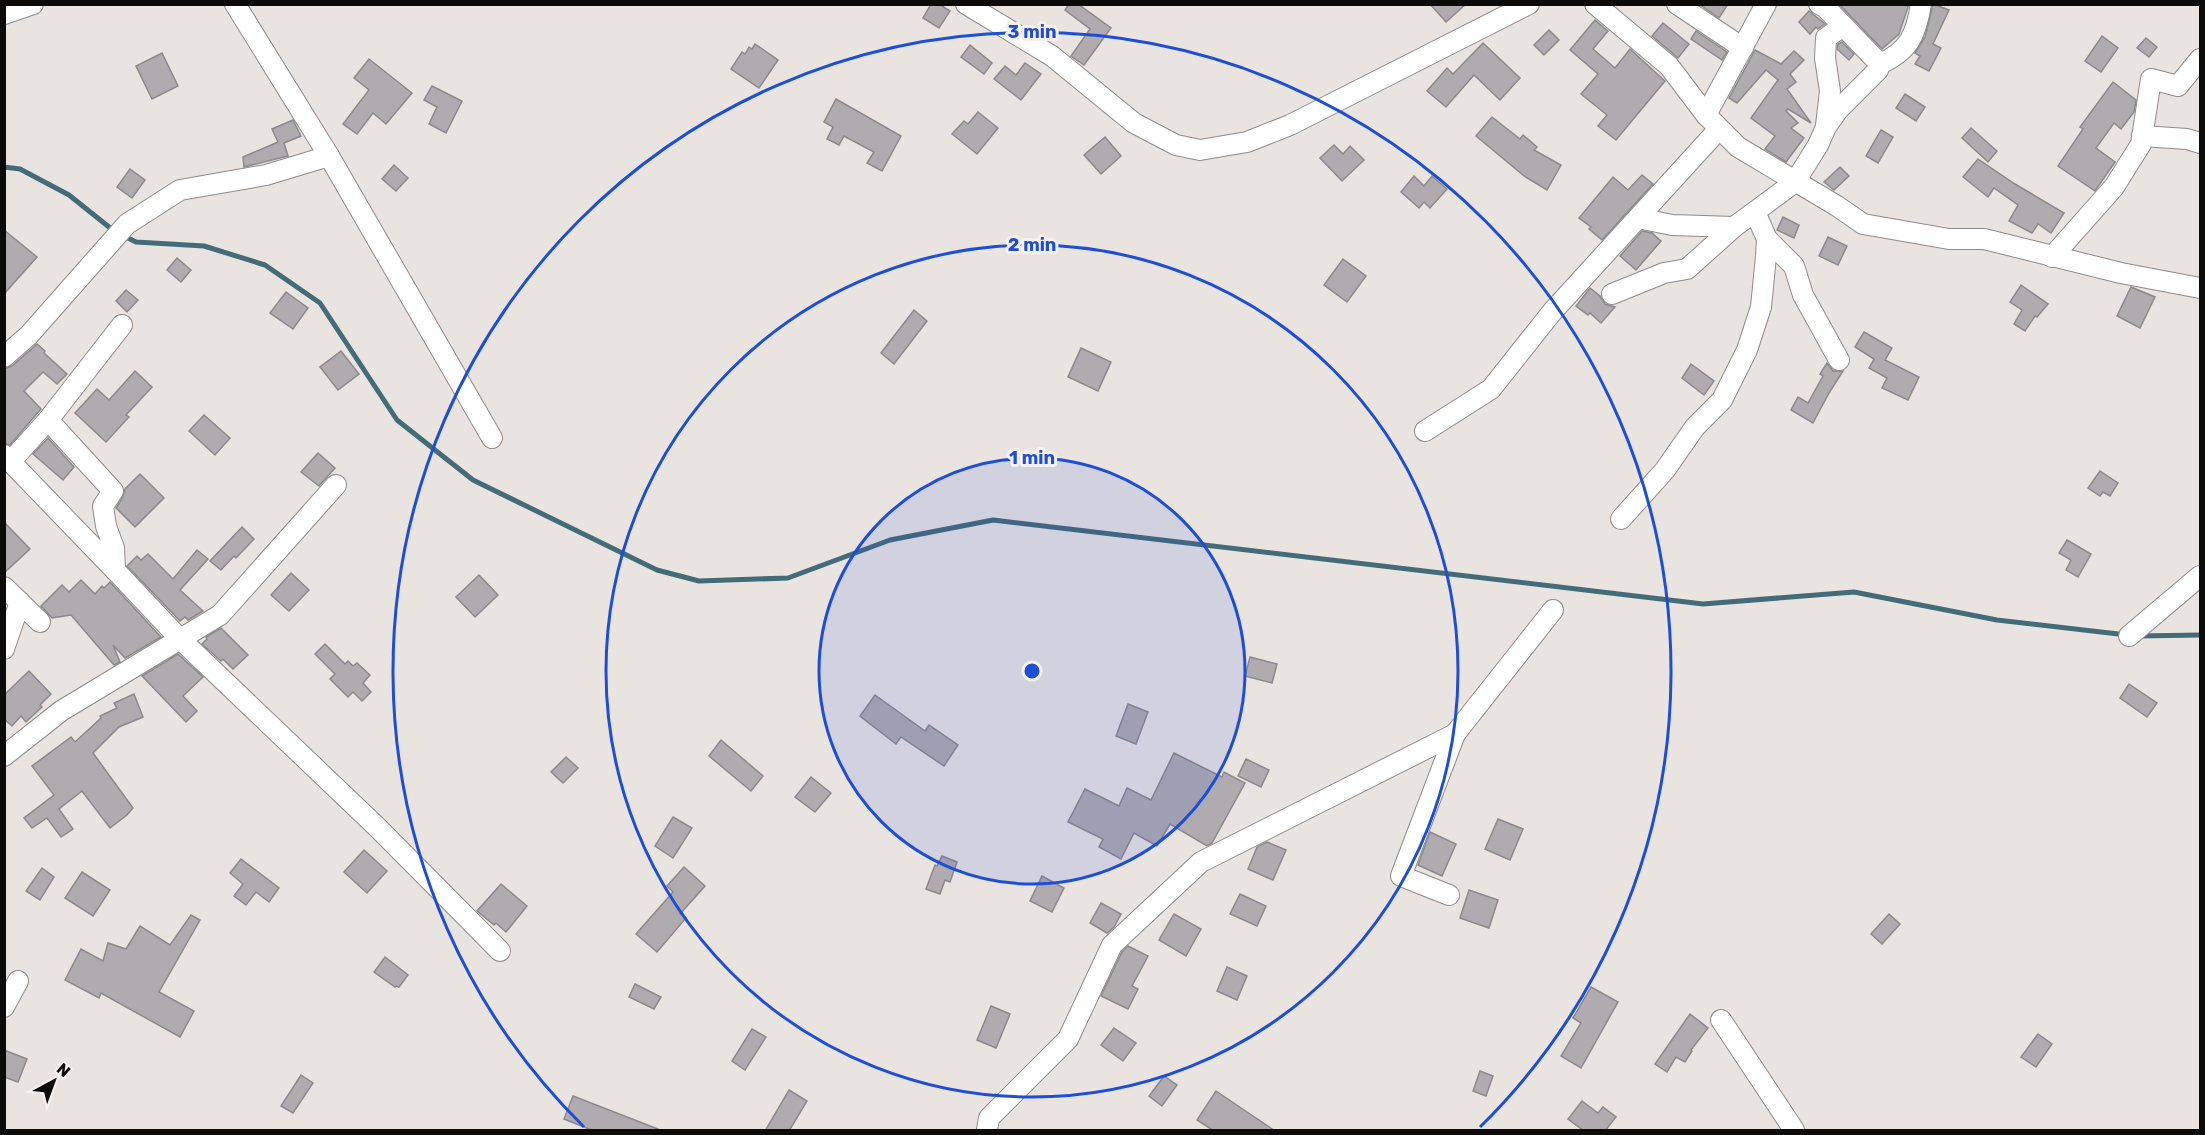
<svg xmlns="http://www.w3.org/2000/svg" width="2205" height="1135" viewBox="0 0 2205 1135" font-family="Rubik,sans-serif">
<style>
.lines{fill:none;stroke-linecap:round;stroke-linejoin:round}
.stream{stroke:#446c78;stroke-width:5}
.building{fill:#b0abaf;stroke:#8d888c;stroke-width:1.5}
.minor-casing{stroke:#908a88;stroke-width:22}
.minor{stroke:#fff;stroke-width:20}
.ring{fill:none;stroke:#1d4ed8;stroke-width:3}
.centre{fill:#1d4ed8;stroke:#f7f1ee;stroke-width:3}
.ring-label{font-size:18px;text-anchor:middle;font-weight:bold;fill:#1d4ed8;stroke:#f7f1ee;stroke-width:6;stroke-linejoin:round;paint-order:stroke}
</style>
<rect width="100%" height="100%" fill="#eae4e1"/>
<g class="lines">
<g class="stream">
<polyline points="4,167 20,169 69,195 114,231"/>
<polyline points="122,235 136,242 204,246 265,265 320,303 397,420 473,480 657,570 699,581 788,578 890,540 993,520 1703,604 1854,592 1997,620 2127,635"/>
<polyline points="2139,636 2200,635"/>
</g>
</g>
<g class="building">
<polygon points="931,4 939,4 950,11 939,28 923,18"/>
<polygon points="1069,4 1078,4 1111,28 1084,65 1071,56 1090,29 1065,10"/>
<polygon points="1430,4 1466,4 1446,22"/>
<polygon points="1699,4 1728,4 1719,18"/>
<polygon points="1839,4 1909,4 1899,34 1882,49"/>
<polygon points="1933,4 1949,10 1933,44 1941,48 1929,71 1915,64 1920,56 1915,53 1925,37"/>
<polygon points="1809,11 1825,24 1818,29 1816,27 1810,34 1799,22"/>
<polygon points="1595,20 1608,31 1593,49 1615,68 1630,49 1665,81 1616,140 1598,126 1607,115 1581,94 1598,74 1570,50"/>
<polygon points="1663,23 1689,44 1678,58 1652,36"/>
<polygon points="1549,30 1559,40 1544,55 1534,45"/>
<polygon points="1696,31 1727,52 1722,60 1691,39"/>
<polygon points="2102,36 2118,48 2101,72 2085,61"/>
<polygon points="2146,38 2157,47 2149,57 2137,48"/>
<polygon points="1842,42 1854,54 1849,60 1837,49 1838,44"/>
<polygon points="1483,43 1520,78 1500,100 1474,75 1446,107 1427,91 1447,68 1453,74"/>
<polygon points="755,44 778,60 759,88 731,69 742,52 745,54 749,47 752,49"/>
<polygon points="970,45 992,63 984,74 961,57"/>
<polygon points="1755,50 1781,64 1794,51 1804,60 1790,74 1796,82 1787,89 1811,123 1788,109 1786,111 1798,123 1791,128 1804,138 1786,162 1765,149 1775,136 1751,118 1778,80 1766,70 1737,103 1729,98"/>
<polygon points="162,53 178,86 152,99 136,66"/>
<polygon points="369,59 412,93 386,124 373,113 357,134 343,124 369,90 354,78"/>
<polygon points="1025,63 1041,74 1021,100 994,79 1005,66 1016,75"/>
<polygon points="2113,82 2136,100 2134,112 2121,129 2114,123 2096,148 2115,162 2095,191 2058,166 2083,129 2080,127"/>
<polygon points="432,86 462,101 446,133 429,124 437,107 424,100"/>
<polygon points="1905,94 1925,107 1916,121 1896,108"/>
<polygon points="836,99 901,136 882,171 867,163 874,152 844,136 839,145 827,139 833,127 824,122"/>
<polygon points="978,112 998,128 977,154 952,134 964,121 968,124"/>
<polygon points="1492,117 1520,139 1523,135 1537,147 1534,150 1561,165 1547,190 1524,176 1476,136"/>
<polygon points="293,120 301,136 284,143 288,156 244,167 243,157 278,142 272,129"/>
<polygon points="1971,128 1997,151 1988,162 1962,138"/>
<polygon points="1881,130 1893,137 1878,163 1866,156"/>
<polygon points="1105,137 1121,156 1101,174 1084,155"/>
<polygon points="1334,145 1343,154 1350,146 1364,160 1342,181 1320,158"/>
<polygon points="1978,159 2015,184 2064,213 2051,233 2038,224 2032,233 2009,221 2018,205 1994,188 1988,197 1963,177"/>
<polygon points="394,165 408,178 396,191 382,179"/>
<polygon points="1840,167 1849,176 1834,190 1824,182"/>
<polygon points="130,169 145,180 132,198 117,187"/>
<polygon points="1642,175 1653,184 1602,240 1589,229 1591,227 1579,218 1613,177 1628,190"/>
<polygon points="1414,176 1424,186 1432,176 1447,189 1430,208 1424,202 1419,208 1401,192"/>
<polygon points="1783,217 1799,225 1794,238 1777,230"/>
<polygon points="4,230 37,257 4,294"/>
<polygon points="1642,231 1652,233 1661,241 1636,270 1620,256"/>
<polygon points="1828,237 1847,246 1838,265 1819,256"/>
<polygon points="177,258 191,270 181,282 167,270"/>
<polygon points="1343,259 1366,276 1347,302 1324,285"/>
<polygon points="2021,285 2048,304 2037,317 2035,316 2025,331 2014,324 2022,310 2010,302"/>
<polygon points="2131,287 2155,297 2140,328 2117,316"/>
<polygon points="1590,288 1600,296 1605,304 1615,307 1601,323 1590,313 1588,315 1576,306"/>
<polygon points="126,290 138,300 127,312 116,301"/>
<polygon points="286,292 308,308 293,329 270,313"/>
<polygon points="914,310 927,321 894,364 881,353"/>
<polygon points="1864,332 1892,348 1885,360 1919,377 1908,400 1882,388 1887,378 1869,368 1874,359 1855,347"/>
<polygon points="37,344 45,351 44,353 67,374 57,384 43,372 24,391 41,409 10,445 4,443 4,369 12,366"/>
<polygon points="1081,348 1111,362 1098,391 1068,377"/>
<polygon points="341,351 359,374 338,390 320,367"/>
<polygon points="1827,363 1833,371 1843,371 1829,393 1813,423 1791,410 1798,397 1808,403 1823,376 1820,374"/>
<polygon points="1691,364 1714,381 1704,395 1682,378"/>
<polygon points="135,371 152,387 126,415 129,417 106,442 75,413 97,389 109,400"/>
<polygon points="204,415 230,438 215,455 189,431"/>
<polygon points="48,438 74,467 63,480 33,454"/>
<polygon points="318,453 335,468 319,486 301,472"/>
<polygon points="2100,471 2118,483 2110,496 2103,492 2100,496 2088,488"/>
<polygon points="140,474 164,498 135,527 116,508 123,497 125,489"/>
<polygon points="4,522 30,549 4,573"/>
<polygon points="242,527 254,539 236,558 234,556 221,570 210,561"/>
<polygon points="2067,540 2091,554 2078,577 2066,570 2071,560 2059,553"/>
<polygon points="197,550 208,559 180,590 203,611 188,620 185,617 180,621 127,566 137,556 141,560 148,554 173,579"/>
<polygon points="291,573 309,590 289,611 271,595"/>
<polygon points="479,575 498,595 475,617 456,597"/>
<polygon points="81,580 95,594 102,586 104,588 110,582 161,637 125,658 113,645 120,662 114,665 71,615 52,618 41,606 62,585 69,592"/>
<polygon points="221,628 248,655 233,669 223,659 221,661 202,644 207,639 206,637"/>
<polygon points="325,644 345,664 348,661 353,666 357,663 370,675 363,683 371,692 362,701 353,692 348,697 330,679 335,674 315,654"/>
<polygon points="178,654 203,677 183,696 197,711 186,722 142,676"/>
<polygon points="1250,657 1277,664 1272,683 1245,676"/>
<polygon points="29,671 51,694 40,705 42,707 26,722 21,716 12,726 4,719 4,695"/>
<polygon points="2129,684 2157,703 2147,717 2120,698"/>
<polygon points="134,694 143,717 119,727 93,753 133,808 127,815 110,828 82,791 59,809 73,829 61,837 47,818 32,828 24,818 54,795 32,766 71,737 75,742 101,718 100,716 117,708 114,703"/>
<polygon points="875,695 925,731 929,725 958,745 944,766 901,737 896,744 860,716"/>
<polygon points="1128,704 1148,712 1136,744 1116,736"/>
<polygon points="721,740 763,776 751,791 709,756"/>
<polygon points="1174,753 1222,777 1224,772 1245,783 1212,843 1207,846 1170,824 1157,846 1134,833 1121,859 1099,847 1103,839 1068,822 1085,789 1119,806 1127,788 1151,800"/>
<polygon points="566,757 578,768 563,783 551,772"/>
<polygon points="1246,759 1269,770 1261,787 1238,776"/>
<polygon points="811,777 831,793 815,812 795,797"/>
<polygon points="673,817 692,828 673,858 655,846"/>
<polygon points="1498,819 1523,829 1510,860 1485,849"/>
<polygon points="1430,832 1456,844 1442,876 1418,865"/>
<polygon points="1267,842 1286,850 1273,880 1248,869 1257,847"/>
<polygon points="364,850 387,871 367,893 344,872"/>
<polygon points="942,856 957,862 950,882 945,880 940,894 926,889 935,865 937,866"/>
<polygon points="241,859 279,888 269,902 256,892 246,905 234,896 243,884 230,873"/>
<polygon points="684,867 705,886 680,914 686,918 657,952 636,934 673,892 667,886"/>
<polygon points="42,868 54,877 40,900 26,891"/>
<polygon points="82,872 110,890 93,916 65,898"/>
<polygon points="1042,876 1064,888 1052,912 1030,901"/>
<polygon points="501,884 527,906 506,932 496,923 494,925 477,911"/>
<polygon points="1469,890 1498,900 1489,928 1460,918"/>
<polygon points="1240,894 1266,906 1257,926 1230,914"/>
<polygon points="1101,903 1121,914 1114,927 1107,933 1090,923"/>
<polygon points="1174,914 1201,929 1186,956 1159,940"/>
<polygon points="1889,914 1900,924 1882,944 1871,934"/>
<polygon points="191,915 200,920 159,992 194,1011 180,1037 101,993 99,998 65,980 81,949 103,961 108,943 126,949 140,926 170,945"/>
<polygon points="1128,946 1148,956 1132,986 1138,989 1128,1009 1101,996 1122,952"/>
<polygon points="385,957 408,975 399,987 396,986 395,987 374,972"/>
<polygon points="1227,967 1247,976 1237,1000 1217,991"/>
<polygon points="635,984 661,997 654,1009 629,997"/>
<polygon points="1591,987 1618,1002 1581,1068 1561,1056 1581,1023 1573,1018"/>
<polygon points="991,1006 1010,1014 996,1048 977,1040"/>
<polygon points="1690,1014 1708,1028 1691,1050 1692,1051 1685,1062 1676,1057 1667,1072 1655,1064"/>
<polygon points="1114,1028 1136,1043 1123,1061 1101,1045"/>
<polygon points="752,1029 766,1037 745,1070 732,1061"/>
<polygon points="2038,1034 2052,1044 2036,1067 2021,1057"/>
<polygon points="4,1050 27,1059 18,1082 4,1077"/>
<polygon points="1480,1071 1493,1076 1486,1096 1473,1091"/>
<polygon points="301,1075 313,1083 293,1113 281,1106"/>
<polygon points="1164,1076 1177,1085 1162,1106 1149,1096"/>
<polygon points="789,1090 807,1101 789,1131 765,1131"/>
<polygon points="1216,1091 1275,1131 1214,1131 1197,1120"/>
<polygon points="573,1096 658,1129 658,1131 594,1131 564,1119"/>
<polygon points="1582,1101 1598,1113 1603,1107 1616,1117 1605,1131 1584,1131 1568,1119"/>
</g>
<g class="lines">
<defs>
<g id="minor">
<polyline points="235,4 329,156 492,438"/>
<polyline points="966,4 1052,56 1134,123 1176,145 1200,150 1247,142 1290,125 1529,4"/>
<polyline points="1595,4 1669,66 1706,115 1738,147 1837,206 1863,224 1949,239 1984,239 2121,273 2200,288"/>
<polyline points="1677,4 1743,48"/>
<polyline points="1819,4 1826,8 1880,64"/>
<polyline points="4,14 33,4"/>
<polyline points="1706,115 1766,4"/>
<polyline points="1826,125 1830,91 1825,58 1826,38 1843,26"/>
<polyline points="2142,136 2187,139 2200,143"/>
<path d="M1638,218L1672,225L1734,227L1795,182L1818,145L1826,127L1838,110L1878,70L1880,64C1909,51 1916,35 1921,4"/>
<polyline points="1767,239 1794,266 1803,295 1839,360"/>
<polyline points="2052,257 2114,187 2141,144 2151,79 2178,86 2200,59"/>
<polyline points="1612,294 1664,273 1687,269 1734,227"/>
<polyline points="4,357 29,335 127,224 180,190 266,175 329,156"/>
<polyline points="48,420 113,491 103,506 106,526 114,548 115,570 179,638 378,828 500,951"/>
<polyline points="1425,431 1491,389 1552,312 1719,129"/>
<polyline points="4,455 115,570"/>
<polyline points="11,461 48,420 122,325"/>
<polyline points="1621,519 1665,470 1695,427 1722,400 1747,350 1761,307 1766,256 1767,239 1755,212"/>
<polyline points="4,587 40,622"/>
<polyline points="2129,636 2200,576"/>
<polyline points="4,649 20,602"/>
<polyline points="4,756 61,711 220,615 336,485"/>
<polyline points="1449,895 1401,876 1455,734 1553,610"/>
<polyline points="4,1007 18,981"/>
<polyline points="1721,1020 1794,1130"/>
<polyline points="987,1130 989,1118 1068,1039 1112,945 1201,862 1455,734"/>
</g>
</defs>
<use href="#minor" class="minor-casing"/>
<use href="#minor" class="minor"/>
</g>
<circle cx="1032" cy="671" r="213" fill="#1d4ed8" fill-opacity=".12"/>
<g class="ring">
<circle cx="1032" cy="671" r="213"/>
<circle cx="1032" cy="671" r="426"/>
<path d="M584 1127A639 639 0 1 1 1480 1127"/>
</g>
<circle cx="1032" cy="671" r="9" class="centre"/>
<g class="ring-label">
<text x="1032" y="38">3 min</text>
<text x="1032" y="251">2 min</text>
<text x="1032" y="464">1 min</text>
</g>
<rect width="2205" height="1135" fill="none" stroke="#0d0b0a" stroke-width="12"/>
<g transform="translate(54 1081) rotate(41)" stroke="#f7f1ee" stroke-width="4.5" paint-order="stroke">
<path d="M0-4.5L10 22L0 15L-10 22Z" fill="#0d0b0a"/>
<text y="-9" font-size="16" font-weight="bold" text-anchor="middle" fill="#0d0b0a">N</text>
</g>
</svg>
